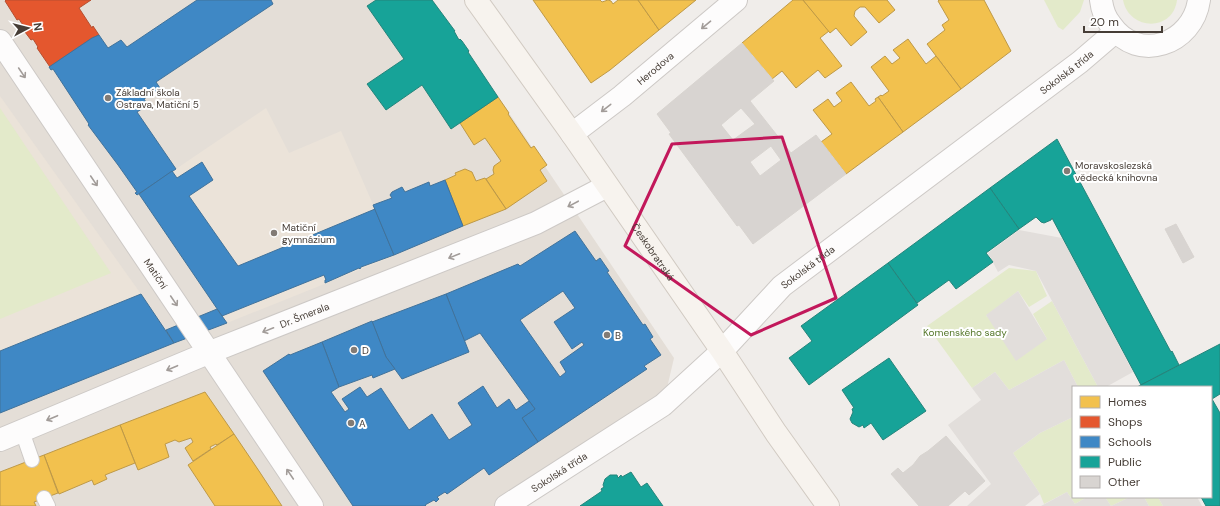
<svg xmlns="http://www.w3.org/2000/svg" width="1220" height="506" viewBox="0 0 1220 506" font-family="'DM Sans',sans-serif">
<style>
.residential{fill:#e4ded7}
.education{fill:#ebe3d9}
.green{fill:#e3eaca}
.parking{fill:#e2dedb}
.homes{fill:#f2c14e;stroke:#be9947}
.shops{fill:#e4572e;stroke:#b54f30}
.schools{fill:#3f88c5;stroke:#41729a;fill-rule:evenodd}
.public{fill:#17a398;stroke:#25847b}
.building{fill:#d8d4d1;stroke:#d8d4d0;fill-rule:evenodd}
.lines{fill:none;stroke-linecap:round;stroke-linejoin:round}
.service-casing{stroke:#cdc9c6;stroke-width:16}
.minor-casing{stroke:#cdc9c6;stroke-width:24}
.secondary-casing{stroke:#d1cac2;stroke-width:24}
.service{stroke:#fdfcfc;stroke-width:14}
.minor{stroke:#fdfcfc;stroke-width:22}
.secondary{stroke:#f7f3ee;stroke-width:22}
.oneway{stroke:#a29c99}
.marked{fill:none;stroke:#c2185b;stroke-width:3;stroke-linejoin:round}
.poi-dot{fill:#827b75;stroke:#fff;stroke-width:1.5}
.labels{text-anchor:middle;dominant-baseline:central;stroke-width:4;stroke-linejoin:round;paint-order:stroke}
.street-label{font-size:10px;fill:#463d36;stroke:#fff}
.poi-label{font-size:10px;fill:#463d36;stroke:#fff;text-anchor:start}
.park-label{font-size:10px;fill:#55772a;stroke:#fff}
</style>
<rect width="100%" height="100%" fill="#f0edea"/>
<polygon class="residential" points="0,0 433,0 674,358 663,405 506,506 0,506"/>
<g class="education">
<polygon points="0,96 141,294 174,343 0,413"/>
<polygon points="266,108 289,153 341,131 375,209 394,256 227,323 139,194"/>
</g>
<g class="green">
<polygon points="1044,0 1084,0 1080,12 1063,30 1058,27"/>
<path d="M1123,0H1177C1173,32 1129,31 1123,0Z"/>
<polygon points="0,108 111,273 0,319"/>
<polygon points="1009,268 1036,271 1047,296 1029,307 1018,291 986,316 1047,339 1033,314 1052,301 1098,387 1078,387 1064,360 1009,390 995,372 972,388 927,326"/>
<polygon points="1073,417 1073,497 1087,497 1075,504 1067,492 1044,504 1040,494 1013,453 1040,433"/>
<polygon points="1105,497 1130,497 1111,506"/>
<polygon points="1144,497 1158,497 1163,506 1149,506"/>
</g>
<g class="parking">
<polygon points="1019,230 1062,238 1133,372 1106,387 1098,387 1036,271 1009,265 998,272 988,253"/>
<polygon points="1018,291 1047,339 1016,361 986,315"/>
<polygon points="1064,360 1078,387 1073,387 1073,417 1040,433 1013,453 1040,494 1025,506 967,506 991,484 948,425 981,400 972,388 995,372 1009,390"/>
<polygon points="1067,492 1075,504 1087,497 1105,497 1111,506 1130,497 1144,497 1149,506 1041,506"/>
<polygon points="1158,497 1197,497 1202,506 1163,506"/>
</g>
<g class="homes">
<polygon points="533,0 600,0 602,2 608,0 611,1 613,4 618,0 638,0 659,30 610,70 591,83"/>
<polygon points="638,0 696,0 659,30"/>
<polygon points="793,0 803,0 829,31 820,38 842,66 825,78 818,70 796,88 782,71 772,79 742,43"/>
<polygon points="803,0 887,0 895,10 879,23 865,7 860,7 855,11 854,16 867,32 851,46 836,28 830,33"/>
<polygon points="939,0 984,0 1011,51 961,89 927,44 945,30 942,25 949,20 938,1"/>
<polygon points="908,39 926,64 936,56 961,89 903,132 878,97 881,95 882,96 889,91 871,67 885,56 892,64 900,58 893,50"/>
<polygon points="851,82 869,106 876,101 875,99 878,97 903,132 846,174 821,142 832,134 813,110 828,99 834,107 842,101 836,93"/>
<polygon points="498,97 509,113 508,114 531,148 534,146 547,165 540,170 547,181 506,209 486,179 494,174 493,170 494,166 501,161 485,138 474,145 460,123"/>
<polygon points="465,169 472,172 476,181 485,178 506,209 463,226 445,180 456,175 455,173"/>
<polygon points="205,392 234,434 217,445 216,444 210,447 211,449 193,461 185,448 193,442 191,438 179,442 175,440 165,444 169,457 138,470 120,425"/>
<polygon points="120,425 135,463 105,475 107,479 94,485 92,480 59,494 44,455"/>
<polygon points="234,434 259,471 282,506 215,506 188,465"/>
<polygon points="44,455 58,493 34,502 36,506 0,506 0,472"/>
</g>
<polygon class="shops" points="6,0 91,0 79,8 92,28 93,26 99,35 92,38 50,67 37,48 38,47 33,39 31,40 22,28 24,27 19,19 17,20 5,1"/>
<g class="schools">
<polygon points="197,0 271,0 273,4 156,82 160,88 144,99 148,105 137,112 176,169 137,195 135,193 137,192 118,165 88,125 89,124 53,69 51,70 49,67 92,38 99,35 108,48 121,40 127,47"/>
<polygon points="202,162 213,180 189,196 238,266 375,209 394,255 361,267 360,269 359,268 325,283 325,280 326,280 324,275 222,316 139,194 172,171 177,178"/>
<polygon points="445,180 463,226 394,255 373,205 392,198 390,195 392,192 402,187 405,192 429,182 430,186"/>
<path d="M575,231L596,261L600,258L609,271L607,272L643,325L645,324L653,337L650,339L661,355L644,366L647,369L538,442L522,418L535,409L480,333L464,341L446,294L518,264L520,266ZM563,291L575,308L554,322L572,349L582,342L584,345L560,362L566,372L560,377L520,320Z"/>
<polygon points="141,294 174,343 0,413 0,351"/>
<polygon points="446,294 469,352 402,379 386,357 372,322"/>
<polygon points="217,309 227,323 174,343 166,330"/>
<polygon points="372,321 386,357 395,369 373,378 372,375 339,387 322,342"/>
<polygon points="322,342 339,387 331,392 345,412 349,409 342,399 360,387 367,397 381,388 409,430 432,414 449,440 472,425 458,403 483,386 497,408 509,399 516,410 529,401 535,409 522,418 538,442 489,475 484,468 447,494 445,492 437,497 439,499 436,502 434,500 425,505 426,506 353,506 263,371 289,354 290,355"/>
</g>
<g class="public">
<polygon points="376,0 432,0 455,31 454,31 459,40 460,39 462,41 469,51 468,52 498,97 451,129 422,85 386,110 367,84 404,59 367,6"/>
<polygon points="1057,139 1171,352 1172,351 1179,365 1141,385 1052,218 1051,220 1044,223 1041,222 1036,217 1019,229 990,188"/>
<polygon points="990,188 1019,229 986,253 993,262 956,289 949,280 917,303 888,263"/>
<polygon points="888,263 918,305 809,385 789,358 812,341 801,326"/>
<polygon points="1220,344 1220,394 1212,399 1220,413 1220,506 1206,506 1201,497 1211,497 1211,387 1137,387"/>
<polygon points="889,358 926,411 883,440 871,423 864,428 863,425 859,427 852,423 850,419 853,412 852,409 854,408 842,390"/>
<polygon points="631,472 641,487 647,483 663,506 580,506 602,491 601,489 604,487 603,485 605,479 610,475 617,475 618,478 621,475 622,477"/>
</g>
<g class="building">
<path d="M742,43L774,81L750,101L791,153L816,135L846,174L753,244L739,225L737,226L669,134L671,133L657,114ZM741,108L755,124L733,140L721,125ZM771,146L781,160L760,176L750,162Z"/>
<polygon points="1176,224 1194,257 1183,263 1165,229"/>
<polygon points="946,436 985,481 969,495 965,491 948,506 919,506 891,474 898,468 903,473 913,465 920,456 928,451"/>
</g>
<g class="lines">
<defs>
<g id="service">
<polyline points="22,431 32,460"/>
<polyline points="44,498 48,506"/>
</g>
<g id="minor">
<path d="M1101,0C1102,9 1105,18 1111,25C1138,64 1193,44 1199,0"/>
<path id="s1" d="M0,41L312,506"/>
<path id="s2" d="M572,134L622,96L736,0"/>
<path id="s3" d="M0,440L208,353L536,223L607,186"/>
<path id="s4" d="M506,506L663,405L722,351L782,286L1080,62L1115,32"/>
</g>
<g id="secondary">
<path id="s5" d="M476,0L572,134L722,351L776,433L828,506"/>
</g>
</defs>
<use href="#service" class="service-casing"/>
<use href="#minor" class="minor-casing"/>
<use href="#secondary" class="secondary-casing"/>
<use href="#service" class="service"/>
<use href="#minor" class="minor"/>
<use href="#secondary" class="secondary"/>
</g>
<defs><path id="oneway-shaft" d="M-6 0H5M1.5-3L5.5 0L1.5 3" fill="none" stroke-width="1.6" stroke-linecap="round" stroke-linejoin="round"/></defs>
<g class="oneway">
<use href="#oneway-shaft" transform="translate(706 25) rotate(140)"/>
<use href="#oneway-shaft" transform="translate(22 73) rotate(56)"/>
<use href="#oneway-shaft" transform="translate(606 108) rotate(142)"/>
<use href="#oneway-shaft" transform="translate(94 181) rotate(56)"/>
<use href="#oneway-shaft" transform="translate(573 204) rotate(152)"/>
<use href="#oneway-shaft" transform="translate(454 256) rotate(158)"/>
<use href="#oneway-shaft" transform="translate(174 301) rotate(56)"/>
<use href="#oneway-shaft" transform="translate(268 330) rotate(158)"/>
<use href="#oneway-shaft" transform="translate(172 368) rotate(157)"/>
<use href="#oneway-shaft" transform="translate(52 418) rotate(157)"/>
<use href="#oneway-shaft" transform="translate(290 474) rotate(-124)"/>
</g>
<path class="marked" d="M782,137L836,298L751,335L625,246L672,144Z"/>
<g class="poi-dot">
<circle cx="108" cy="98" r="4"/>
<circle cx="1067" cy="171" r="4"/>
<circle cx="274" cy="233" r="4"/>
<circle cx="607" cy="335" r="4"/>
<circle cx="354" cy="350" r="4"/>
<circle cx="351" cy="423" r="4"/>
</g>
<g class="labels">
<g class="street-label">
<text stroke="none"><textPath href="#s2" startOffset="106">Herodova</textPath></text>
<text stroke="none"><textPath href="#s4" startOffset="711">Sokolská třída</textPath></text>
<text stroke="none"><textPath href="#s5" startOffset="308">Českobratrská</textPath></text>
<text stroke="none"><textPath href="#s4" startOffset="387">Sokolská třída</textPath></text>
<text stroke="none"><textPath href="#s1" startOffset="280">Matiční</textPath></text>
<text stroke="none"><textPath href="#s3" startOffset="329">Dr. Šmerala</textPath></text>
<text stroke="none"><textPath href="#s4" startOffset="63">Sokolská třída</textPath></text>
</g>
<g class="poi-label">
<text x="116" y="92">Základní škola<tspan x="116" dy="12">Ostrava, Matiční 5</tspan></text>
<text x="1075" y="165">Moravskoslezská<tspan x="1075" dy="12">vědecká knihovna</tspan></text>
<text x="282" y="227">Matiční<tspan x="282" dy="12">gymnázium</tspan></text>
<text x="615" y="335">B</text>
<text x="362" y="350">D</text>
<text x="359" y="423">A</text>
</g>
<g class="park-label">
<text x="965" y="332">Komenského sady</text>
</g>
</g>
<rect x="1072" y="386" width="140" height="112" fill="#ffffff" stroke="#b5b1af"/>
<rect x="1080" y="396" width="20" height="12" fill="#f2c14e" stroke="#b5b1af"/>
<text x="1108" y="406" font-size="12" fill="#463d36">Homes</text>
<rect x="1080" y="416" width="20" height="12" fill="#e4572e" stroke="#b5b1af"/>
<text x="1108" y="426" font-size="12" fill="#463d36">Shops</text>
<rect x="1080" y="436" width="20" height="12" fill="#3f88c5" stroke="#b5b1af"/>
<text x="1108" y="446" font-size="12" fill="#463d36">Schools</text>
<rect x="1080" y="456" width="20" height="12" fill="#17a398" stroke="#b5b1af"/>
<text x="1108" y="466" font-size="12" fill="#463d36">Public</text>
<rect x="1080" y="476" width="20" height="12" fill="#d8d4d1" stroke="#b5b1af"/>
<text x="1108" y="486" font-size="12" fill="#463d36">Other</text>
<g transform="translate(28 28) rotate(83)" stroke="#ffffff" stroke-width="3" paint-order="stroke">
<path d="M0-3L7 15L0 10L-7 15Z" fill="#463d36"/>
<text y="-6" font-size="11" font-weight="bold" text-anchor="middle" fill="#463d36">N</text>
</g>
<path d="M1084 26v6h78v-6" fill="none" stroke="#463d36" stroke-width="2"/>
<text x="1090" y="26" font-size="12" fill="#463d36" stroke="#ffffff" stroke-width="3" paint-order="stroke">20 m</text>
</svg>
